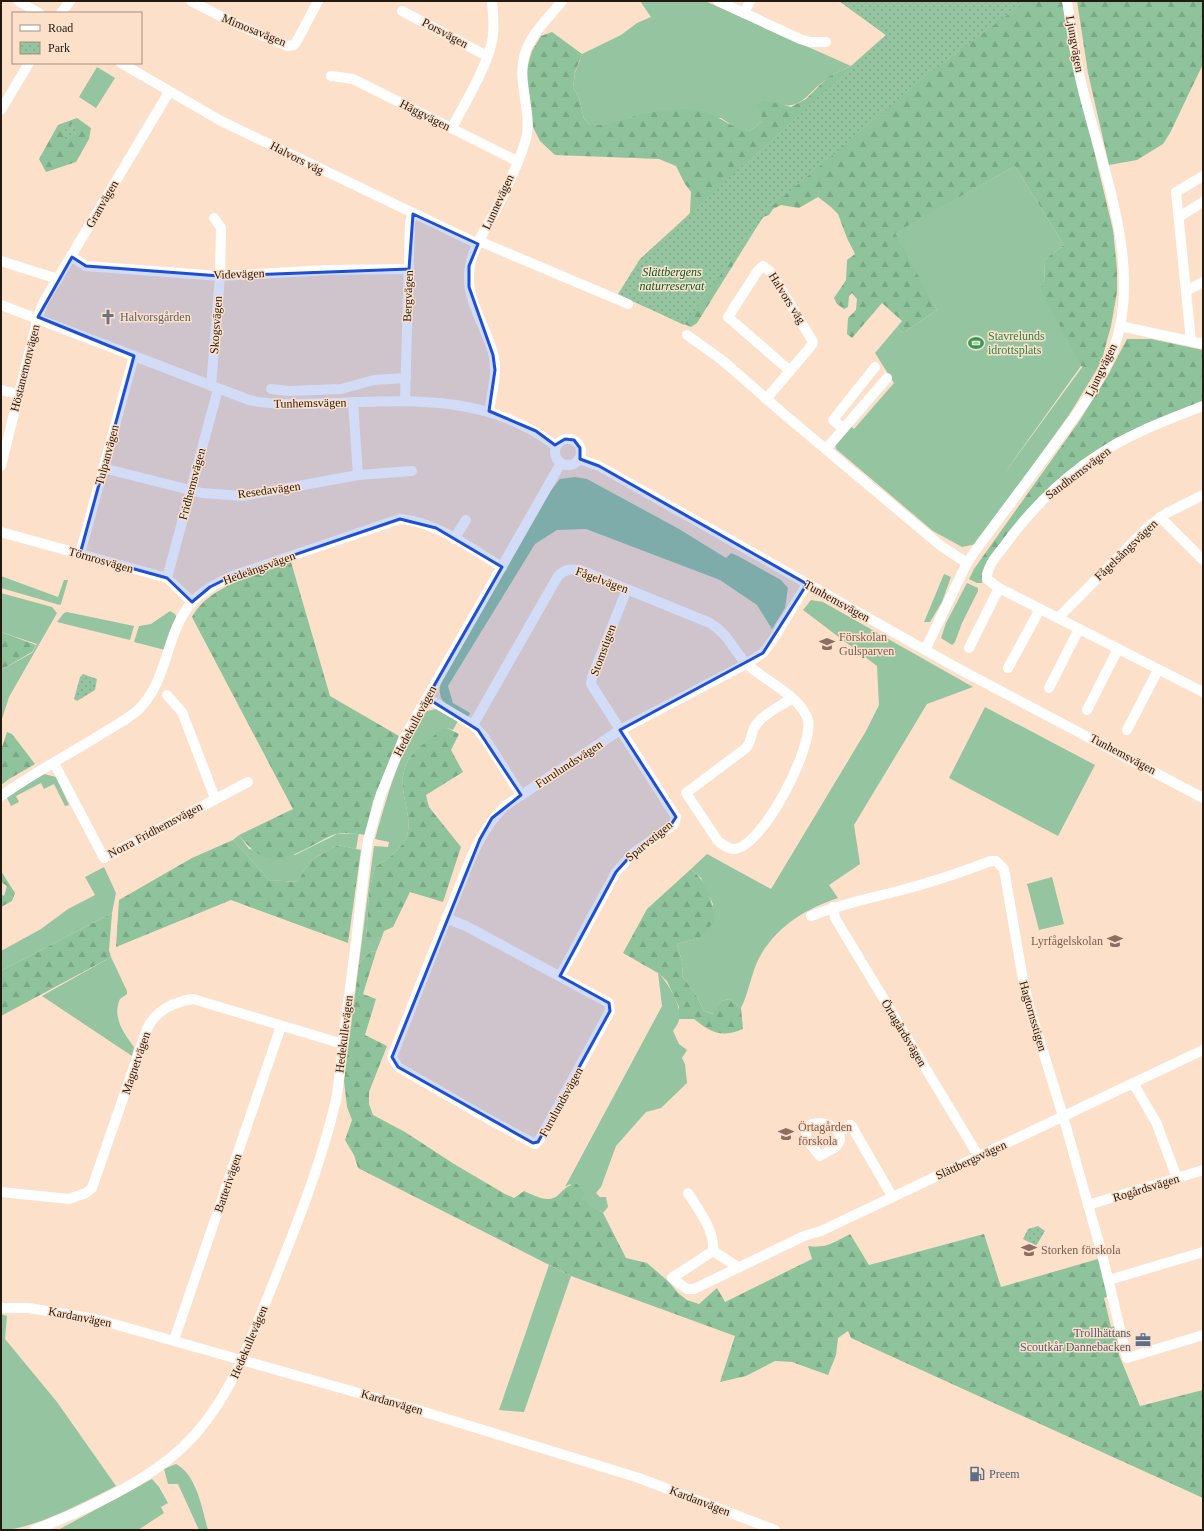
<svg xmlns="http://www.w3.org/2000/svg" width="1204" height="1531" viewBox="0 0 1204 1531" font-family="'Times New Roman',serif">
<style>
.green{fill:#95c4a1}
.forest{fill:url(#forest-firs)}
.park{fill:url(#park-dots)}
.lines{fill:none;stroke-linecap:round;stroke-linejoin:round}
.minor{stroke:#fff;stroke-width:10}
.marked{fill:#1d4ed8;fill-opacity:0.2;stroke:#1d4ed8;stroke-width:3;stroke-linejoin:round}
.labels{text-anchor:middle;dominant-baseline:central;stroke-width:3;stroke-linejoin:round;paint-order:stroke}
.street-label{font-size:12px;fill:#221911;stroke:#fce0ca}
.park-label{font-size:12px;font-style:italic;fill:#005b2c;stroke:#fce0ca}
.worship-label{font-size:12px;fill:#5b616d;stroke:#fce0ca;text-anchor:start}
.leisure-label{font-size:12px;fill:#27864d;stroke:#fce0ca;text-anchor:start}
.education-label{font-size:12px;fill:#785e54;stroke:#fce0ca;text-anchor:start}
.service-label{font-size:12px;fill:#4e5e75;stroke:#fce0ca;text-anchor:end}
</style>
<defs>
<pattern id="forest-firs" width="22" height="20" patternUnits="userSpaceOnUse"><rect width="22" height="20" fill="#8ec39c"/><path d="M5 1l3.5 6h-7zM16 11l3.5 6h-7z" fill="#7aa785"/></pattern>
<pattern id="park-dots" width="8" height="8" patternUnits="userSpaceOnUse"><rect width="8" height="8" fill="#95c4a1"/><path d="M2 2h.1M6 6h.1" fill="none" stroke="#80a88a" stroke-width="1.8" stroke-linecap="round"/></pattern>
</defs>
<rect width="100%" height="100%" fill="#fce0ca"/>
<g class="green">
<path d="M640,1H705L851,66C843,70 835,73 828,78C802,96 803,115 765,100L763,121L750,131L739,130L721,118L632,117L607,126L590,125L584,119L579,97L573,88L575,73L582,54L621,35L637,23L651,17Z"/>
<polygon points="97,67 115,78 96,108 79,97"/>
<polygon points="1015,166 1064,245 1044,260 1045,282 1081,366 1003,475 1083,366 1096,371 1069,415 976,544 962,547 933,531 836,449 835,444 849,425 854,429 894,383 875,353 897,327 903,333 937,310 894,233"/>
<path d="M575,477L587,479L679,529L726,558L731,553L738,556L781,580L788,588L785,608L772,629L757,605L720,580L586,529L557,530L535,544L448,686L453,703L470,713L468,718C453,708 435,704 441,683L548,494L560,479Z"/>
<polygon points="944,574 951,577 942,602 930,622 924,622"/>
<polygon points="1,576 58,597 64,580 68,580 61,604 60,605 1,588"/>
<polygon points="967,583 978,588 978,591 962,623 955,642 952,645 941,638 946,623"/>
<polygon points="1,593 52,607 57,613 9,697 1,722 1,670 32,653 37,644 1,632"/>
<path d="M811,600L823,602L973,687L927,704L854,825L860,864L829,885L838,898C805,909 776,927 759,958C751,974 749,992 741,1008L729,999L721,1001L714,1014L704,1011L695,993L682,976L683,965L677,944L699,938L713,904L701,878L691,869L707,854L771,889L866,731L879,705L877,666L803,610Z"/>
<polygon points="170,611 175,614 177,618 165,650 134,642 139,626 151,624"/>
<polygon points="67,612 134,626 130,640 57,622 64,613"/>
<polygon points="985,707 1095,765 1058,836 949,778"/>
<path d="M436,709L458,721L453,730L447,728C436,737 417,747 409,759C392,786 416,815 406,838C400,851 386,860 375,867L369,892L366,939L382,937L376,952L371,951L359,963L374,846L388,847L389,842L375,839C385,803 403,738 427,711Z"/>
<polygon points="44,774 56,777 69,805 65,806 54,784 44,789 41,783 16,796 19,802 11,806 6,796"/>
<polygon points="359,833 356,849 338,845 311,860 297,882 269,880 233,840 239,835 249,849 295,855 337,834"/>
<polygon points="104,867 116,893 112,913 1,971 1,951 41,929 68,909 95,895 85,877"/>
<polygon points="1052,877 1064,924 1039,930 1027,884"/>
<path d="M111,957L127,991V994L120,999C112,1017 123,1032 134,1047L132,1056L42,996Z"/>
<path d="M658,973C667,981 683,1007 679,1020C678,1024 675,1028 673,1031L679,1044L687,1050L682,1058L685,1064L687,1083L661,1108L646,1112L616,1146L601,1187L596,1193L600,1197H606L608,1207L603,1213L581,1199L570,1184L565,1187L662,1006Z"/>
<polygon points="549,1265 571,1276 524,1412 499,1410"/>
<path d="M1,1314L7,1316L5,1339L57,1402L116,1486C86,1501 33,1530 1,1530Z"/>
<path d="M176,1464C197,1475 202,1509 208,1530H199L178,1484H168L164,1469Z"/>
<polygon points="152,1479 159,1487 168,1503 161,1507 164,1513 138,1530 58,1530"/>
</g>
<g class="forest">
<path d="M839,1H1063L1077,80L1113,230L1117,269V292L1111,326L1102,359L1096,371L1081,366L1040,288L1045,282L1044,260L1064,245L1015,166L895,233L937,310L903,333L897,327L902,321L882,303L852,338L847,334L848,318L856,310L857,299L852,293L849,296L848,307L844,309L837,304L834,298L846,280L847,260L855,254L847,238L838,214L831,207L818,197L799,208L781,205L773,209L769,215L763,217L697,323L691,327L623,297L631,273L674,231L690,213L691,192L685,184L676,166L659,159L555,155L540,141L533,127L526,72L532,51L541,36L552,32L582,54L575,72L573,88L579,97L584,119L590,125C611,126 613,122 632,117C648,112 683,107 699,110C718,114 731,129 750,131L763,121L758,104L765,100L791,107L806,99L828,77L851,66L886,35Z"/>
<polygon points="1077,1 1203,1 1203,64 1170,133 1163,144 1137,160 1109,165 1088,73"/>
<polygon points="77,118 91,128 89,139 76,162 46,172 39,159 58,125"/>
<polygon points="1127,339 1151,339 1203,350 1203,402 1148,423 1114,439 1079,462 990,557 982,573 982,583 977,583 969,579 974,569 1080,420 1108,375"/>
<path d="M291,562L330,696L399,736L373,801L365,835C357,833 345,832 337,834C330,835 323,840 317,843C284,861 265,869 239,835L293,809L192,617C210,584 258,575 291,562Z"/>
<polygon points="1,632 36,645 32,652 1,670"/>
<path d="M447,728L459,734L451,750L463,772L426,795L429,807L461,847L443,902L410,892L393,927L384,931L382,937L366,940L369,892L375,867C386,860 400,851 406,838C416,815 392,786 409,759C416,748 431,739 441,730Z"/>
<polygon points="7,732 12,734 35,764 9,779 1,785 1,750"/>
<polygon points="233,840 269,880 297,882 311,860 338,845 361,850 348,943 231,900 116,947 119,900 192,858"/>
<path d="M691,869C708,883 713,901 714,922L699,938L677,944L683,965L682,976L695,993L704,1011L713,1014L721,1001L729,999L741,1008L743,1029C721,1038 712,1033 694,1019H679V1007L667,981L658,973L623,953L647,909Z"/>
<polygon points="1,871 15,893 12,901 1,907 1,894 4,896 7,886 1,882"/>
<polygon points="112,913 109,950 111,957 1,1016 1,971"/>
<path d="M371,951L376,952L363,994L376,999L365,1035L387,1046L369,1092V1104L373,1115L405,1132L454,1164L505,1194L514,1198L524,1191C531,1194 542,1200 549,1199C562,1198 561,1185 577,1184L585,1193L582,1199L603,1213L626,1258L647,1263L669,1282L678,1293L687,1300L699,1304L717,1288L725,1302L812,1259L808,1246C825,1249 835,1242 850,1234L869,1265L984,1234L1001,1287L1098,1259L1109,1296L1104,1298L1111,1327L1116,1326L1119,1355L1140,1406L1203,1390V1498L851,1338L848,1331L838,1338L836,1355L828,1375L792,1362L775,1361L746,1376L720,1382L735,1336L571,1276L358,1168L354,1155L345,1140L352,1120L347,1107L344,1081L359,963Z"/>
</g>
<g class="park">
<polygon points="839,1 1026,1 929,74 770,208 684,325 618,294 640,259 886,35"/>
<polygon points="74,123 76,134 67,141 61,131"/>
<polygon points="83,674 97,679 95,690 77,701 74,699 80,677"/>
<polygon points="1038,1226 1045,1231 1036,1246 1023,1239 1028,1229"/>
</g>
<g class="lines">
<g class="minor">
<polyline points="18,1 39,13"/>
<polyline points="191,1 234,23 287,46 294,45 298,39 318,1"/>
<polyline points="718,1 800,39 810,42 826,42"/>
<polyline points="402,11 487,56"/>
<polyline points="61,13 70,1"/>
<polyline points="744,13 750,1"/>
<polyline points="121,63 221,121 478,244"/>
<polyline points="331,76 353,79 517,161"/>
<polyline points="1,110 29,63"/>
<path d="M452,128C465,102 486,70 492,41C495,28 493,14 492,1"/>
<polyline points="1179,217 1203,202"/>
<polyline points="479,241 628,304"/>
<polyline points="72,257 86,266 220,276 329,270 409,269"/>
<polyline points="1,261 58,279"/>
<polyline points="1187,289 1192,288 1203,282"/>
<path d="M1,305L249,400C277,406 305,404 334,403C414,400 489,395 556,446"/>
<polyline points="1120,326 1203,344"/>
<polyline points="687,335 722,360 785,415 941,546 967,563"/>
<polyline points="1191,341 1176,192 1203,176"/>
<polyline points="211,386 220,276 221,228 214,218"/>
<polyline points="271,389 289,391 341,389 374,380 406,378"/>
<polyline points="1,390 18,394"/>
<polyline points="766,399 812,345 813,342 771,272 763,266 757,272 728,317 790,371"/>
<polyline points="405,401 410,222 413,214"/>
<polyline points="353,402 358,475"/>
<path d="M1203,406C1183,414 1163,421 1144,430C1088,455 1041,495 1005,545C998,554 986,567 987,579L999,588L1203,692"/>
<path d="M489,411C492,394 497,374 494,357C488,330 468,304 469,276C469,253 484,232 495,212C506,189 519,164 526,139C530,124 526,107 524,91C516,46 536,33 562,1"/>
<polyline points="843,428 833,420 875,367"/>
<circle cx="568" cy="452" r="13"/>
<polyline points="826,449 887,378"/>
<polyline points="579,459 599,466 959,669 1203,798"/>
<polyline points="1,466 38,317 43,303 169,92"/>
<polyline points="103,468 202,493 243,496 358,475 412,471"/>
<polyline points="1160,517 1203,560"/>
<polyline points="1,532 167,578 192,602"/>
<polyline points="454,539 466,520"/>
<polyline points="80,554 134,356"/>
<polyline points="167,578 218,389"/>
<polyline points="1058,618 1150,525 1167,513 1203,495"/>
<polyline points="969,648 999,588"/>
<path d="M925,650L967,563L978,547C1003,513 1029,479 1054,445C1076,415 1101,383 1114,348C1145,261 1097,158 1079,73C1074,49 1071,25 1067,1"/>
<polyline points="1008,668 1040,609"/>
<polyline points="1049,688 1079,629"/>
<polyline points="167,695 182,712 215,798"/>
<polyline points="427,698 473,725"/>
<polyline points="1087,710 1118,649"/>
<polyline points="1127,730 1158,670"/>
<polyline points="54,763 104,858 248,782"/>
<path d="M521,795L484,737L473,725L558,576C565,569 570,569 580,570L710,623C731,636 732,650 748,665C764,680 802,697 808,720C814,746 763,847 734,849C729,849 723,845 718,841L686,793L746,748C751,742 751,735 754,728C761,715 779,707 791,699"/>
<path d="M1,796C32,774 67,755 100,735C112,727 127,720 138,710C170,678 164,635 192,602C203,590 218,583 232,576L400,519C437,522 470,548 502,567"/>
<polyline points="833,907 835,918 979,1157"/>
<path d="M811,916C838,905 866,899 894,892C927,884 959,873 991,861H996L1004,869L1022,974L1030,1009L1063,1116L1102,1254L1127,1358L1203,1335"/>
<path d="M446,918L466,926L609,1003L610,1011L540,1139L535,1144L492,1121L398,1067L392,1057C413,1004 433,951 455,898C468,865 479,831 505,806L620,730L746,664L763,653L774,638L807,584"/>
<polyline points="560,976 616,872 634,852 669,828 674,824 676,817 591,684 592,677 627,589"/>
<polyline points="1133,1083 1156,1122 1177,1178"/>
<path d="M839,1132L840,1140L836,1147L820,1156L806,1139V1130L812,1124C824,1122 830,1124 839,1132L851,1125L892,1196"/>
<path d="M1,1192L69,1199L86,1193L92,1188L147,1029C156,1010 173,1002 193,999L343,1044"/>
<path d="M688,1193C698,1209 715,1230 713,1251"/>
<polyline points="1088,1205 1203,1170"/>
<polyline points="738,1267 713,1251 672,1278 687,1289 694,1289 804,1236 821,1231 1203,1050"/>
<polyline points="1109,1280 1203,1252"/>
<polyline points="1,1308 29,1308 96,1319 408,1407 639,1478 775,1530"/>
<polyline points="174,1340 281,1026"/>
<path d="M34,1530C83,1511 145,1483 183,1447C226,1406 245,1353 267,1299C293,1234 320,1169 336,1100C340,1078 341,1055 344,1033C352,976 359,919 365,863L368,840L381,794L404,738L561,463"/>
</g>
</g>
<path class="marked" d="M413,214L478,244L469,266V287L493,355L495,370L489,411L536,431L555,445L565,439L574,440L580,448V459L599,466L807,584L763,653L620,730L676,817L669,828L634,852L616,872L560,976L609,1003L610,1011L538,1142L533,1143L398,1067L392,1057L480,839L492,818L521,795L478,730L427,698L502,567L436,528L400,519L232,576L210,587L192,602L167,578L80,554L134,356L38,317L72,257L86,266L220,276L409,269Z"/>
<defs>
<symbol id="church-bare" viewBox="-9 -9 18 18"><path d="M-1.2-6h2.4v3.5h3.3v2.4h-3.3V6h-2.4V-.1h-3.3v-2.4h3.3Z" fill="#6b7280" stroke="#fce0ca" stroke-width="2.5" paint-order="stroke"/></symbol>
<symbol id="stadium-bare" viewBox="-9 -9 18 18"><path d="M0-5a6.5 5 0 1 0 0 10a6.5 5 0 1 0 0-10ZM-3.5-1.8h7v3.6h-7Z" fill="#2e9e5b" stroke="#fce0ca" stroke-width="2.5" paint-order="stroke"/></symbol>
<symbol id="school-bare" viewBox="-9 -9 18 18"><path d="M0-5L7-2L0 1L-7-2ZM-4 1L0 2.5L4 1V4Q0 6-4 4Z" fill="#8d6e63" stroke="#fce0ca" stroke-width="2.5" paint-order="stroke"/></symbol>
<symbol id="office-bare" viewBox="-9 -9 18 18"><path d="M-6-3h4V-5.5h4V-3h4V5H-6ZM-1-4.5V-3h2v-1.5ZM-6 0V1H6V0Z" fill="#5c6f8a" stroke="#fce0ca" stroke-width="2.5" paint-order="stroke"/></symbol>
<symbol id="fuel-bare" viewBox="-9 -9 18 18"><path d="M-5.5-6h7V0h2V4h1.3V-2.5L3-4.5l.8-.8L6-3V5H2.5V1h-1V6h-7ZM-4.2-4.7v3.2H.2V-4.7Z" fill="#5c6f8a" stroke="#fce0ca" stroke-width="2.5" paint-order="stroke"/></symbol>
</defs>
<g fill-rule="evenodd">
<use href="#church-bare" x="97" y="306" width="22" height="22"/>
<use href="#stadium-bare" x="965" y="332" width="22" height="22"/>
<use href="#school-bare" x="816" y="633" width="22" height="22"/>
<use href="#school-bare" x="1104" y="930" width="22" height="22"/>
<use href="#school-bare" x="775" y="1123" width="22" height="22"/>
<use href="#school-bare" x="1018" y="1239" width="22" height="22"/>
<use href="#office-bare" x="1132" y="1329" width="22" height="22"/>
<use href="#fuel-bare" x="966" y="1463" width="22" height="22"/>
</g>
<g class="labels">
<g class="street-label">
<text transform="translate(254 30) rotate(22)">Mimosavägen</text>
<text transform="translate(445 33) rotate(28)">Porsvägen</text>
<text transform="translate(1075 44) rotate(80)">Ljungvägen</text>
<text transform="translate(425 115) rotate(27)">Häggvägen</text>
<text transform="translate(297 158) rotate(27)">Halvors väg</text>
<text transform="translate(498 202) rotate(-65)">Lunnevägen</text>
<text transform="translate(102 204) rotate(-60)">Granvägen</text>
<text transform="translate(239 274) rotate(-2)">Videvägen</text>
<text transform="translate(408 296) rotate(-88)">Bergvägen</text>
<text transform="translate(787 298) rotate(58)">Halvors väg</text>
<text transform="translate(216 325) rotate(-86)">Skogsvägen</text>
<text transform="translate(25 368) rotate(-76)">Höstanemonvägen</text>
<text transform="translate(1101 370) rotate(-64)">Ljungvägen</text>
<text transform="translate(310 403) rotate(-1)">Tunhemsvägen</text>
<text transform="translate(107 455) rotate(-75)">Tulpanvägen</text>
<text transform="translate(1078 473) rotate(-37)">Sandhemsvägen</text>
<text transform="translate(192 484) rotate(-75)">Fridhemsvägen</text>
<text transform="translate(269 490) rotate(-8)">Resedavägen</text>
<text transform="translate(1126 550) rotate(-44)">Fågelsångsvägen</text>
<text transform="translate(101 560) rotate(16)">Törnrosvägen</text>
<text transform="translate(259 568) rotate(-20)">Hedeängsvägen</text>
<text transform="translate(602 580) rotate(20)">Fågelvägen</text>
<text transform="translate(837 601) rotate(29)">Tunhemsvägen</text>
<text transform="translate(603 650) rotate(-70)">Stomstigen</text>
<text transform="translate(415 721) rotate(-62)">Hedekullevägen</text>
<text transform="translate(1123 754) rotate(28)">Tunhemsvägen</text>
<text transform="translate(569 764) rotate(-33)">Furulundsvägen</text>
<text transform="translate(155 830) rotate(-28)">Norra Fridhemsvägen</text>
<text transform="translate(649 841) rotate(-39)">Sparvstigen</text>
<text transform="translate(1033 1016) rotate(74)">Hagtornsstigen</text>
<text transform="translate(904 1033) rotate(59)">Örtagårdsvägen</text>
<text transform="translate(344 1034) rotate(-83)">Hedekullevägen</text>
<text transform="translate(136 1063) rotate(-71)">Magnetvägen</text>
<text transform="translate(561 1102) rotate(-61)">Furulundsvägen</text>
<text transform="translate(971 1160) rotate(-25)">Slättbergsvägen</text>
<text transform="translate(228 1183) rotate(-71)">Batterivägen</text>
<text transform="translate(1146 1188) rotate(-17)">Rogårdsvägen</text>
<text transform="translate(80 1317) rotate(11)">Kardanvägen</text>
<text transform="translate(249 1342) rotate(-67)">Hedekullevägen</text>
<text transform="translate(392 1402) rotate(16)">Kardanvägen</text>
<text transform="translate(700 1501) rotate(21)">Kardanvägen</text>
</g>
<g class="park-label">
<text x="672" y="272">Slättbergens<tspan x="672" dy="14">naturreservat</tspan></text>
</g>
<g class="worship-label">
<text x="120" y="317">Halvorsgården</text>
</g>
<g class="leisure-label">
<text x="988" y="336">Stavrelunds<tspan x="988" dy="14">idrottsplats</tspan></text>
</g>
<g class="education-label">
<text x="839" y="637">Förskolan<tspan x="839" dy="14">Gulsparven</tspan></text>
<text x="1103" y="941" text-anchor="end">Lyrfågelskolan</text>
<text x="798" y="1127">Örtagården<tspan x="798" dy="14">förskola</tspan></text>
<text x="1041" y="1250">Storken förskola</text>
</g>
<g class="service-label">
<text x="1131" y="1333">Trollhättans<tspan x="1131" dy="14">Scoutkår Dannebacken</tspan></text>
<text x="989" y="1474" text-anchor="start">Preem</text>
</g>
</g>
<rect width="1204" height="1531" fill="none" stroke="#221911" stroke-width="4"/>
<rect x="12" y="12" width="130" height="52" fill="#fce0ca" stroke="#a59080"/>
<rect x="20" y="25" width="20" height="6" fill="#ffffff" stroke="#a59080"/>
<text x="48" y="32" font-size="12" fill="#221911">Road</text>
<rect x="20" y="42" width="20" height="12" fill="url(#park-dots)" stroke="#a59080"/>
<text x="48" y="52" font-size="12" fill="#221911">Park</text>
</svg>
